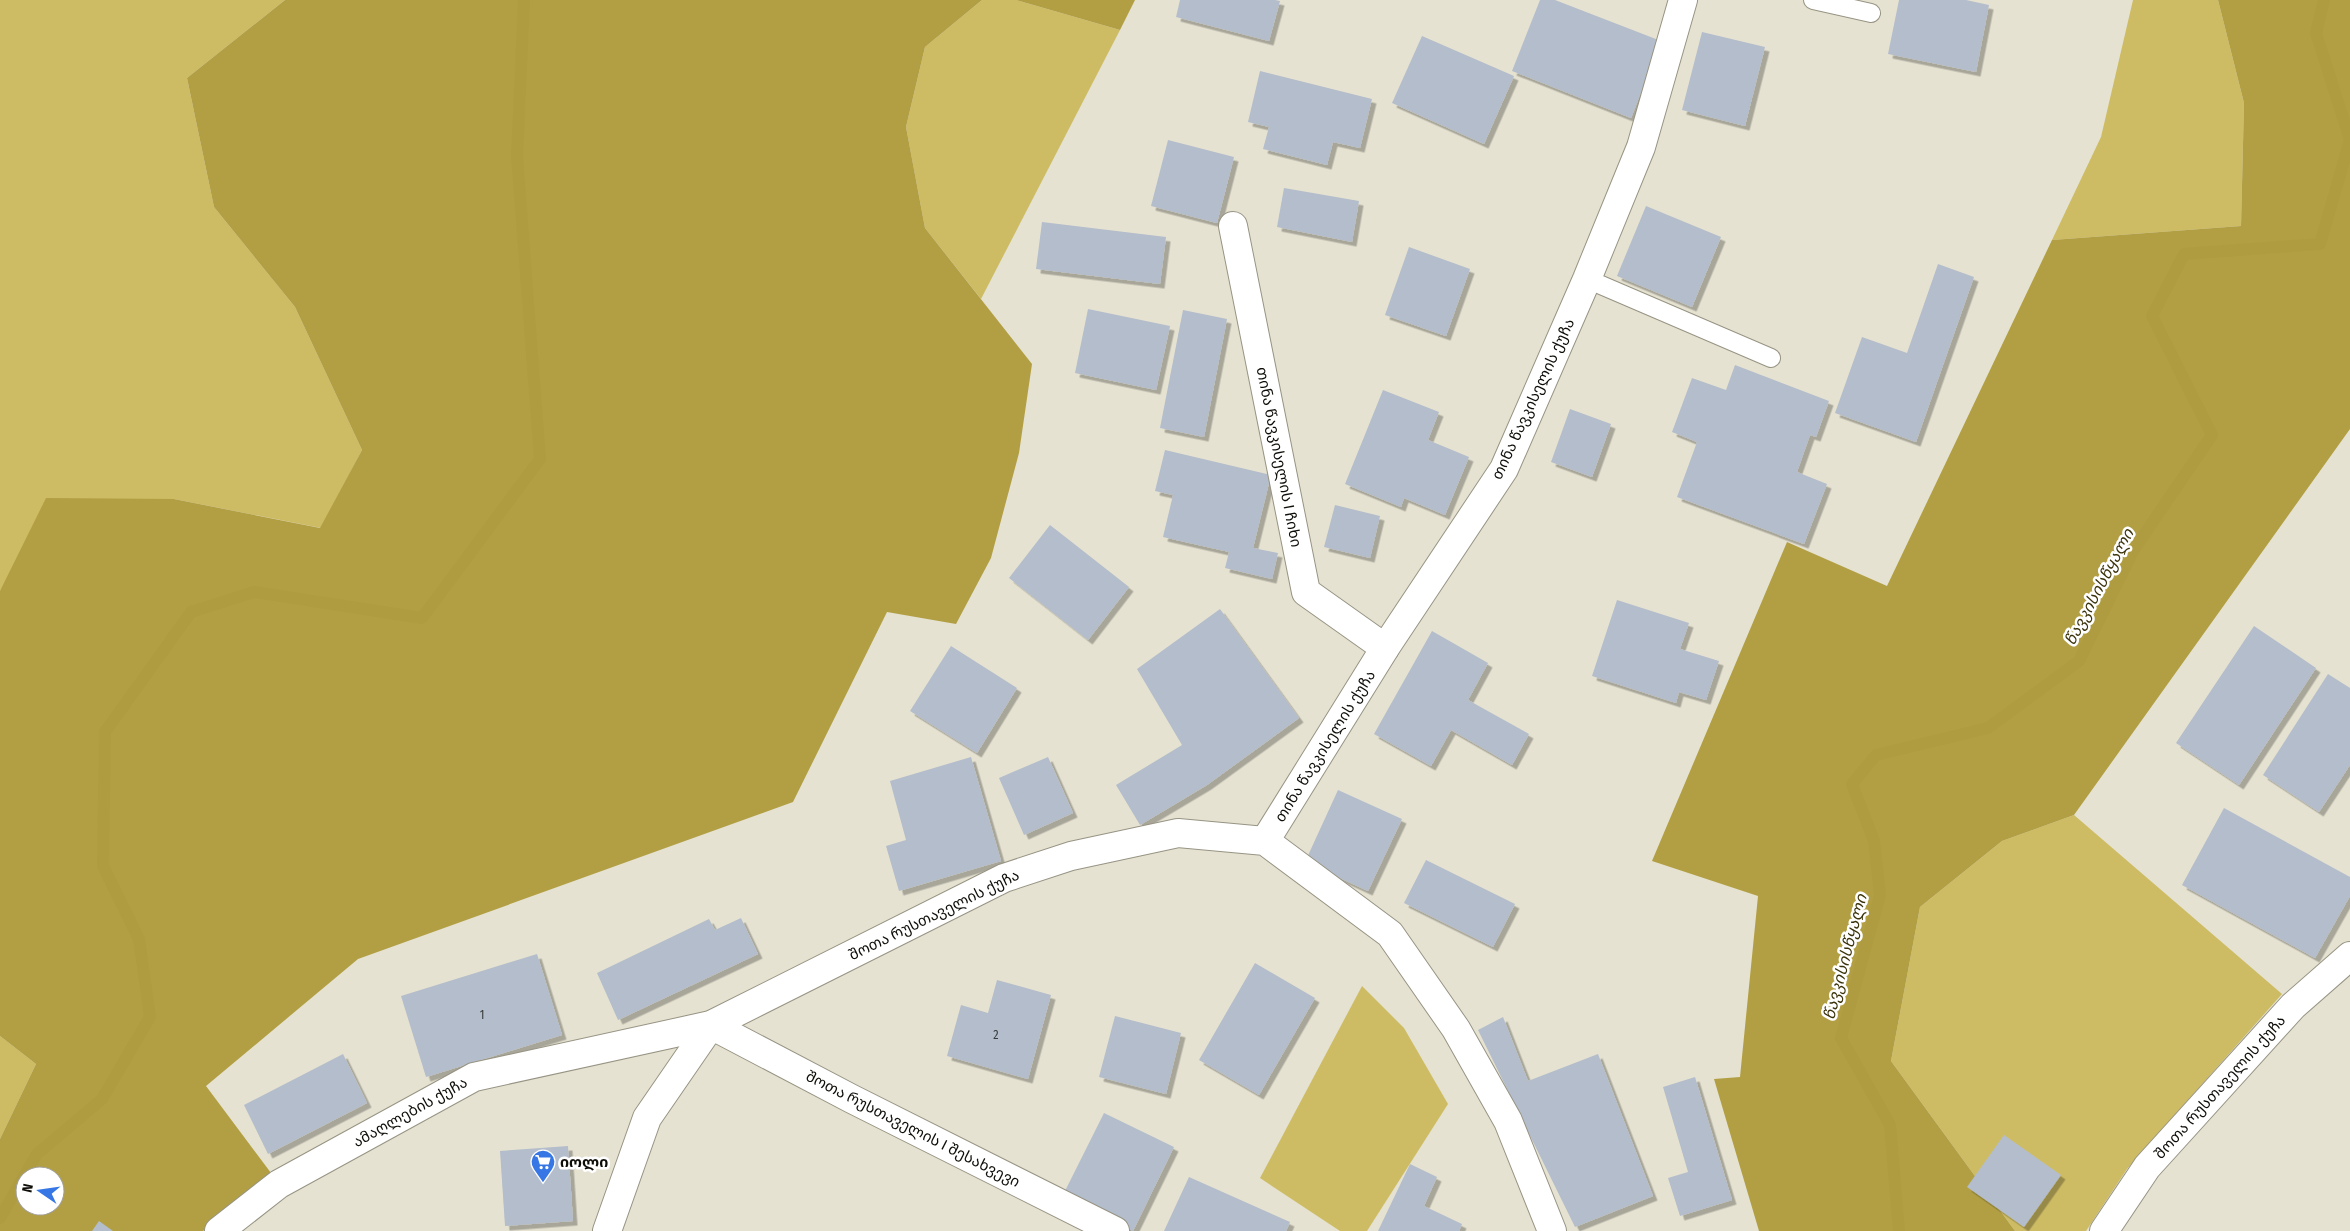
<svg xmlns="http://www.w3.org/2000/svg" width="2350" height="1231" viewBox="0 0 2350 1231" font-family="'Fira Sans Condensed','Noto Sans Georgian',sans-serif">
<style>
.green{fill:#cebc64}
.forest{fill:#b29f44;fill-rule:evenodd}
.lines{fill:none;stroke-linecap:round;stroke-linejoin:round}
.stream{stroke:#af9c40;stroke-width:12}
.building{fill:#b4bdcb;filter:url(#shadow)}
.service-casing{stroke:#979484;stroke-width:20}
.minor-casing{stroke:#979484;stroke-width:30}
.tertiary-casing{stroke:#979484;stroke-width:30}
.service{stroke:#fff;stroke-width:18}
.minor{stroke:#fff;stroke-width:28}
.tertiary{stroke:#fff;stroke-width:28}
.labels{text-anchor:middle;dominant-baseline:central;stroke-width:5;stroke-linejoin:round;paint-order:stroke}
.number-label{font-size:12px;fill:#383939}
.street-label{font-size:15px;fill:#0e0d08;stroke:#fff}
.poi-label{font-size:15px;font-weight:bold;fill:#0e0d08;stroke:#fff;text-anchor:start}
.water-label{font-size:16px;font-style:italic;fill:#3a3209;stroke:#fff}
</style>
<defs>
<filter id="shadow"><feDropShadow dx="4.5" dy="4.5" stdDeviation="0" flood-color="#0004"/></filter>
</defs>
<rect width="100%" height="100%" fill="#e5e2d1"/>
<g class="green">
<polygon points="0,0 285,0 187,78 214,207 295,307 362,450 321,528 174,499 0,591"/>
<polygon points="982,0 1016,0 1120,30 981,299 925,228 906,127 925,47"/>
<polygon points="2133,0 2218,0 2244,103 2241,226 2052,240 2101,137"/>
<polygon points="2074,815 2282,994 2127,1169 2086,1231 2015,1231 1891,1061 1920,907 2002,841"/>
<polygon points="1362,986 1404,1028 1448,1104 1367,1231 1340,1231 1260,1178"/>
<polygon points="0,1036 36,1064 0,1139"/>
</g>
<g class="forest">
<path d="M285,0H982L925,47L906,127L925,228L1032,364L1019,453L991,558L956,624L887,612L793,802L358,959L206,1086L271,1173L203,1231H0V1139L36,1064L0,1036V591L46,498L174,499L320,528L362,450L295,307L214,207L187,78ZM25,1176H55V1206H25Z"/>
<polygon points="1016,0 1135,0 1120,30"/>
<polygon points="2218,0 2350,0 2350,429 2074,815 2002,841 1920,907 1891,1061 2015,1231 1759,1231 1714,1079 1740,1077 1758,896 1652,861 1787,542 1887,586 2052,240 2241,226 2244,103"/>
</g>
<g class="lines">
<g class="stream">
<polyline points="0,1218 37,1154 102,1099 150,1017 139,939 103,866 105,732 191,612 254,592 422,618 540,459 517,156 524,0"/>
<polyline points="1899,1231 1890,1125 1841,1038 1880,895 1874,841 1852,784 1876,755 1988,728 2079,661 2133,551 2212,435 2152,316 2184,254 2320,244 2350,140 2316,33 2324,0"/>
</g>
</g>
<g class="building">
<polygon points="1180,0 1275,0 1280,1 1269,41 1176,17"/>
<polygon points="1540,0 1555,0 1661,41 1631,118 1512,71"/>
<polygon points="1899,0 1966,0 1989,5 1976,72 1888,54"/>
<polygon points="1702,32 1765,47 1745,126 1682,110"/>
<polygon points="1422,36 1514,76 1484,144 1392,103"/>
<polygon points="1260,71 1372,99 1360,148 1333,142 1327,165 1263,149 1269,127 1248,122"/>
<polygon points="1168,140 1234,157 1217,223 1151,206"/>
<polygon points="1284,188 1359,201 1352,242 1277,227"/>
<polygon points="1646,206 1721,237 1692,307 1617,276"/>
<polygon points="1042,222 1166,237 1160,284 1036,269"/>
<polygon points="1409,247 1470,269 1446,336 1385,315"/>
<polygon points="1938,264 1974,277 1916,442 1835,413 1862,337 1907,353"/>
<polygon points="1088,309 1170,326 1156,390 1075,373"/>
<polygon points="1183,310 1227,319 1204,437 1160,428"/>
<polygon points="1735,365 1829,401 1816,437 1810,435 1797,472 1827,484 1804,544 1677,497 1697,442 1672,432 1692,378 1726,390"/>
<polygon points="1383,390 1439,412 1428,440 1469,457 1445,515 1404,498 1401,507 1345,484"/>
<polygon points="1570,409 1611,424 1592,477 1551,462"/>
<polygon points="1165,450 1271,475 1253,548 1278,553 1272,579 1225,568 1229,552 1163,537 1173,495 1155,491"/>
<polygon points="1335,505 1380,516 1370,558 1324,547"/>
<polygon points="1050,525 1129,587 1088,640 1009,578"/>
<polygon points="1617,600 1689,623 1680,649 1719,661 1706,700 1679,692 1676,703 1592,676"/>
<polygon points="1220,609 1299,718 1207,785 1140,825 1116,785 1182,745 1137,669"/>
<polygon points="2254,626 2316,668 2239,785 2176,743"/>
<polygon points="1432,631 1488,663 1468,700 1529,734 1512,765 1451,730 1431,766 1374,734"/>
<polygon points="951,646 1017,688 977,753 910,711"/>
<polygon points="2328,674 2350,688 2350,765 2319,812 2263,775"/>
<polygon points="971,757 1001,861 899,891 886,846 906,840 890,781"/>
<polygon points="1048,757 1073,813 1024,835 999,778"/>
<polygon points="1338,790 1402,819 1368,891 1305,862"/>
<polygon points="2224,808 2350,877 2350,896 2315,958 2182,885"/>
<polygon points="1426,860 1515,904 1493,947 1404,903"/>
<polygon points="741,918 758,954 618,1020 597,973 709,919 715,930"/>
<polygon points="537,954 562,1035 426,1077 401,996"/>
<polygon points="1255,963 1315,998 1259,1095 1199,1060"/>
<polygon points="997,980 1051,995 1028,1079 947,1056 961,1005 988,1013"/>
<polygon points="1115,1016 1181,1033 1166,1094 1099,1077"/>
<polygon points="1503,1017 1528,1081 1598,1054 1653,1196 1575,1227 1478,1030"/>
<polygon points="343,1054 367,1103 268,1154 244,1105"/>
<polygon points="1695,1077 1732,1200 1680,1216 1668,1178 1688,1172 1663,1087"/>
<polygon points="1104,1113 1174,1147 1133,1231 1062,1197"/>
<polygon points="2004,1135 2061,1175 2024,1227 1967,1187"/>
<polygon points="568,1146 573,1221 505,1226 500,1151"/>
<polygon points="1410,1164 1437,1177 1424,1206 1462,1224 1459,1231 1378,1231"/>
<polygon points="1189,1177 1290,1222 1286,1231 1164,1231"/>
<polygon points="99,1221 113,1231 92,1231"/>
</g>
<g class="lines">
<defs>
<g id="service">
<polyline points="1813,0 1871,13"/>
<polyline points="1587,279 1771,358"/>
</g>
<g id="minor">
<polyline points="1233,226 1306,592 1385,648"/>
<polyline points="1265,841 1385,648 1504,469 1587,279 1641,147 1683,0"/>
<polyline points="607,1231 647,1118 711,1025 852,1099 1115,1231"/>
</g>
<g id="tertiary">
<polyline points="219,1231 279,1184 474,1077 711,1025 1004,878 1071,856 1178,833 1265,841 1390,934 1456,1029 1508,1121 1552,1231"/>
<polyline points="2104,1231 2147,1167 2293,1006 2350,956"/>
</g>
</defs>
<use href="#service" class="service-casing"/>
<use href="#minor" class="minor-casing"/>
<use href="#tertiary" class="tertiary-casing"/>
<use href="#service" class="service"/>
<use href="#minor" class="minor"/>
<use href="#tertiary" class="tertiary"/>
</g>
<defs>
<symbol id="supermarket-pin" viewBox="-11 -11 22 30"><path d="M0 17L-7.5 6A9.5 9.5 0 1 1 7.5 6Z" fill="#3677e5" stroke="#fff"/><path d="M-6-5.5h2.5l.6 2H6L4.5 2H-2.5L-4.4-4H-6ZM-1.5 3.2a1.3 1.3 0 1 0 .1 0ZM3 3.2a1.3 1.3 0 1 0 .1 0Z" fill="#fff"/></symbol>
</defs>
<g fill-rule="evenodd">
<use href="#supermarket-pin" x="529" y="1148" width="28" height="38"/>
</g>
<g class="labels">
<g class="number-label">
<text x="482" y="1015">1</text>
<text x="996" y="1035">2</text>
</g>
<g class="street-label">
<text transform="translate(1533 399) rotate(-65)">თინა წავკისელის ქუჩა</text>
<text transform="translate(1279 457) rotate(79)">თინა წავკისელის I ჩიხი</text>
<text transform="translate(1325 746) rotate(-58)">თინა წავკისელის ქუჩა</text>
<text transform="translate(934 915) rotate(-26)">შოთა რუსთაველის ქუჩა</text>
<text transform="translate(2220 1087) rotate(-48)">შოთა რუსთაველის ქუჩა</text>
<text transform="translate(410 1112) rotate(-29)">ამაღლების ქუჩა</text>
<text transform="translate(913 1129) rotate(27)">შოთა რუსთაველის I შესახვევი</text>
</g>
<g class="poi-label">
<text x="560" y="1162">იოლი</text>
</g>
<g class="water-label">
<text transform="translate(2099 587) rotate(-62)">წავკისისწყალი</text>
<text transform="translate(1845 957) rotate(-75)">წავკისისწყალი</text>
</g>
</g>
<g transform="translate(40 1191) rotate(283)"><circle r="24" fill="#ffffff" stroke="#9f9e9c"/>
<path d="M0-4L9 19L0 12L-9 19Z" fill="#3677e5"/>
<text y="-8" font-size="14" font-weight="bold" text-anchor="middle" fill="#0e0d08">N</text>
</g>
</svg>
